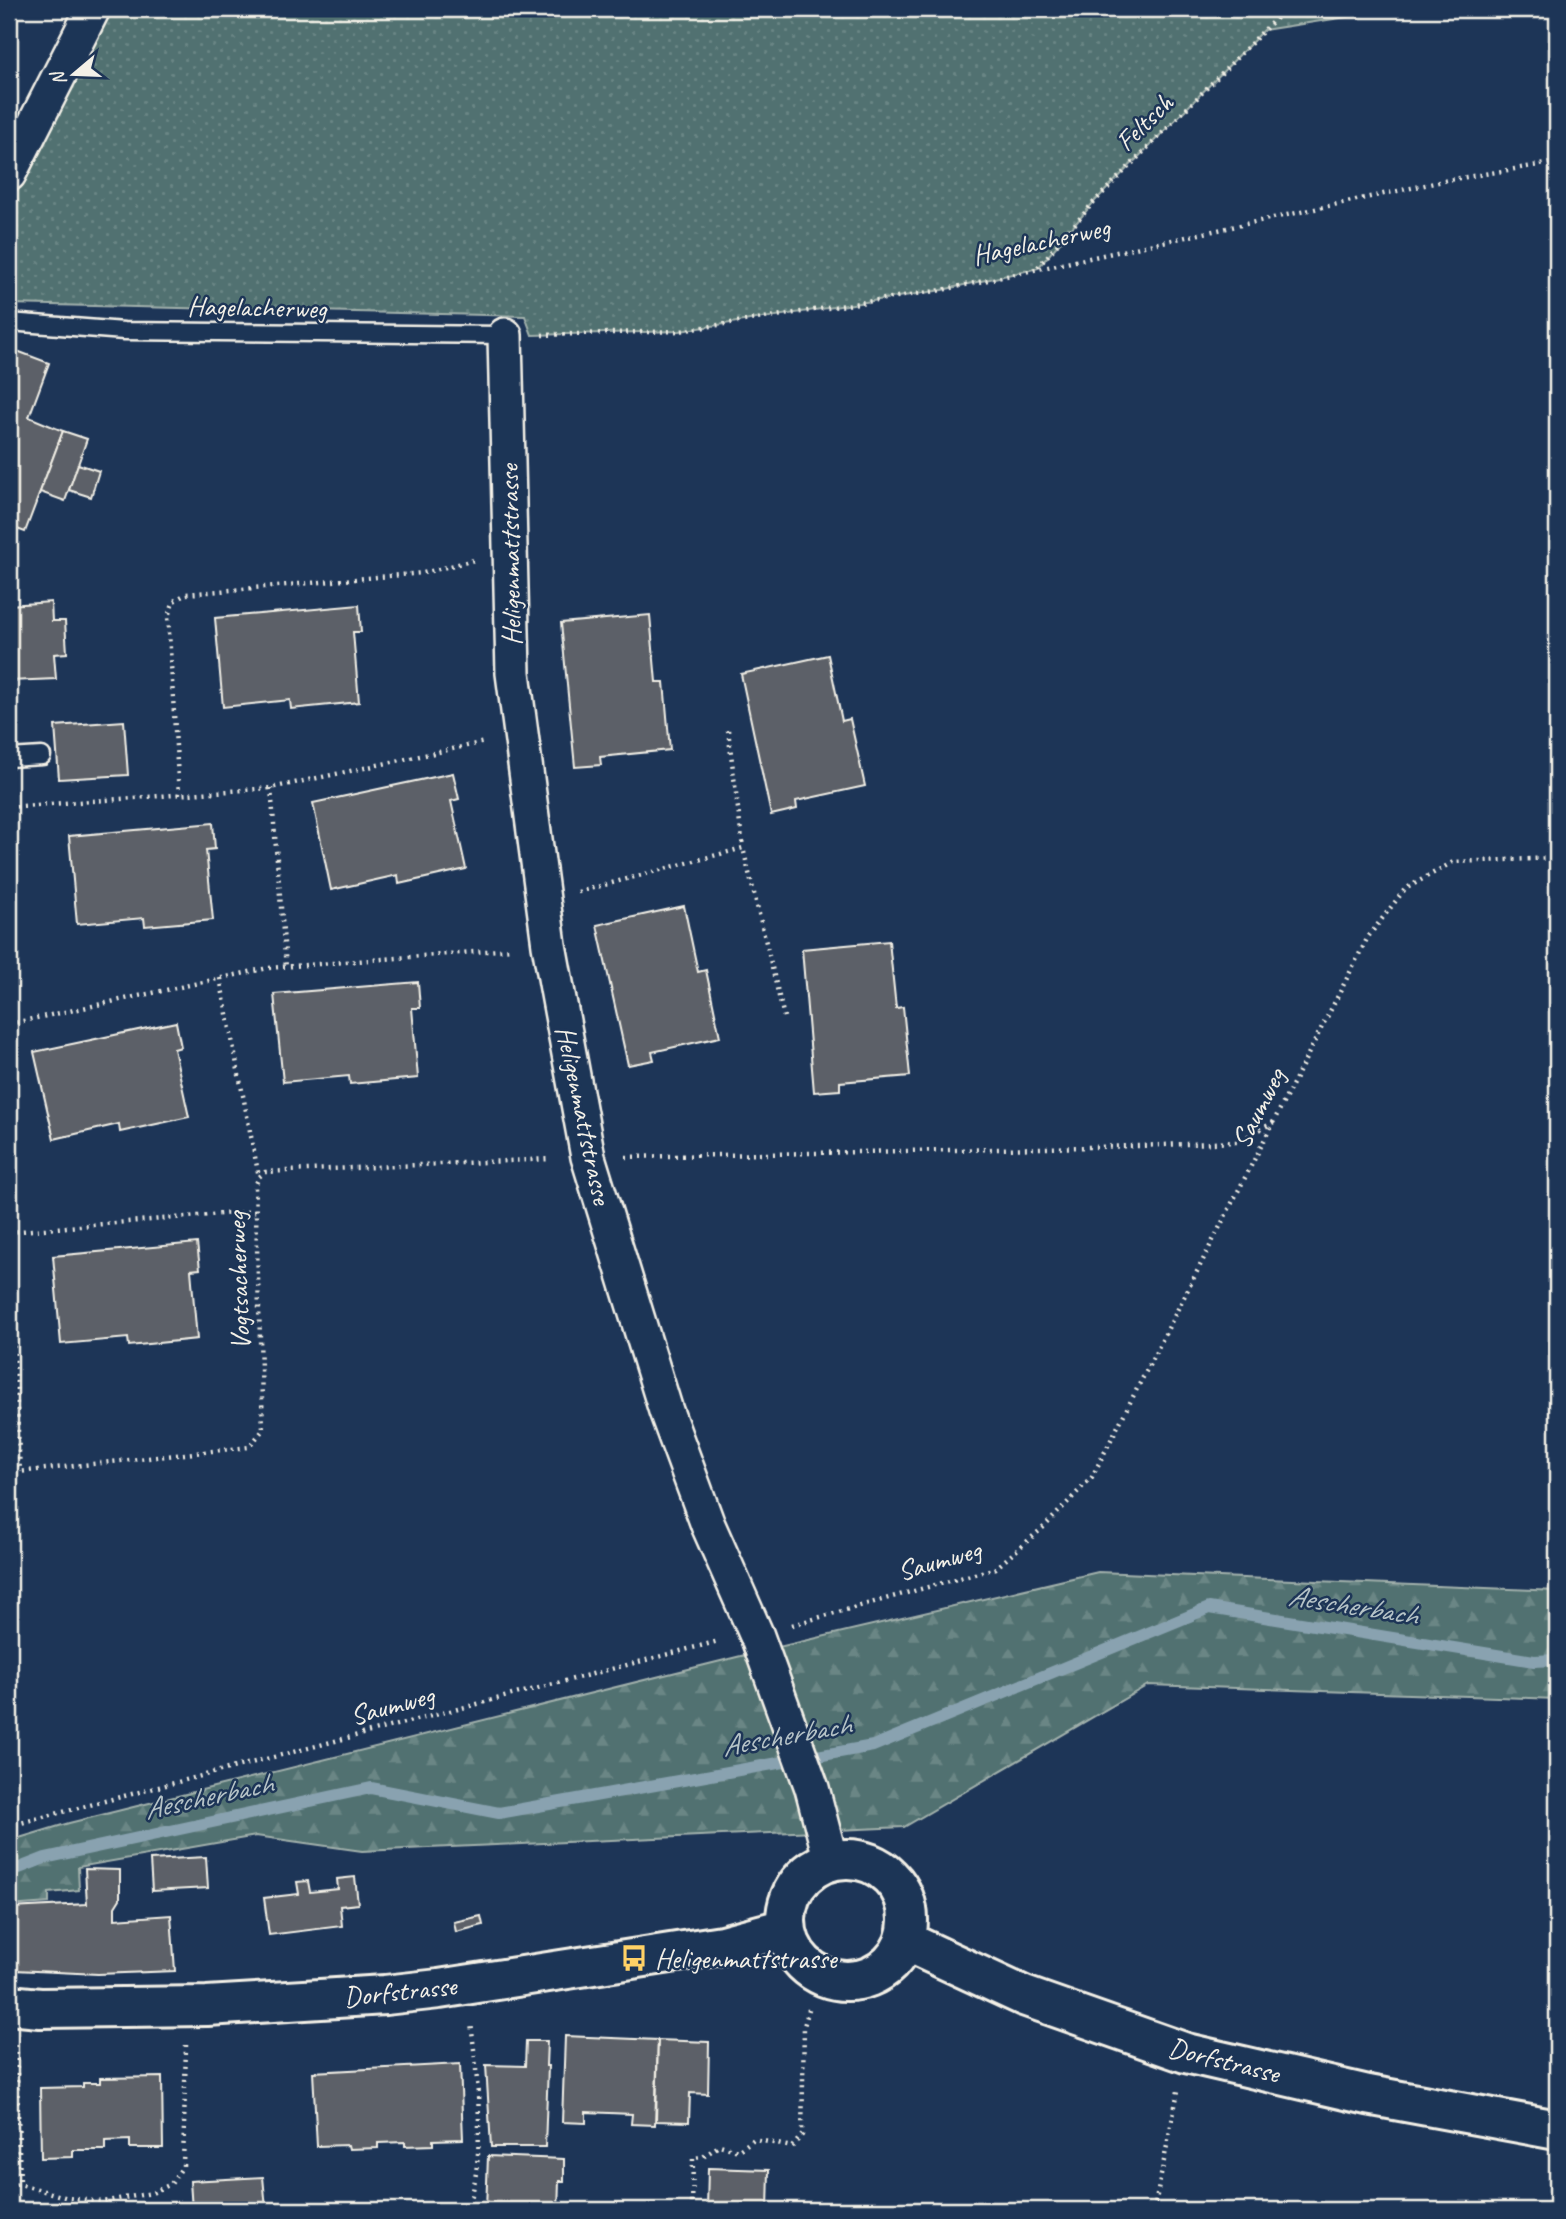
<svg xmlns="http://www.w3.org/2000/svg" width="1566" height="2219" viewBox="0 0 1566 2219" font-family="Caveat,sans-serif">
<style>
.green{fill:url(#green-dots);stroke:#a2b1ac;stroke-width:2}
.forest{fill:url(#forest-firs);stroke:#a2b1ac;stroke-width:2}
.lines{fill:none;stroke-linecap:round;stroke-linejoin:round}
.stream{stroke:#89a2b0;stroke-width:12}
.building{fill:#5c6167;stroke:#f4f1e8;stroke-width:2}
.lane-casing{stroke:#f4f1e8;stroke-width:21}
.street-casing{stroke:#f4f1e8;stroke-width:38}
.secondary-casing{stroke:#f4f1e8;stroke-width:44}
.path{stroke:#f4f1e8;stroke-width:4.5;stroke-dasharray:2 5;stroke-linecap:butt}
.lane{stroke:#1d3557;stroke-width:16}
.street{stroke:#1d3557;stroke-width:33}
.secondary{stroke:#1d3557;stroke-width:38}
.labels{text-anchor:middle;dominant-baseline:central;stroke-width:5;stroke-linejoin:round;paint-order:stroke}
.street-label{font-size:28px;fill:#f4f1e8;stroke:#1d3557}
.poi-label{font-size:28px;fill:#f4f1e8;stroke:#1d3557;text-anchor:start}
.water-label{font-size:30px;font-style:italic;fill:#b6c3c7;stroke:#1d3557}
</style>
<defs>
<pattern id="green-dots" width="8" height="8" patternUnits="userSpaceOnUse" patternTransform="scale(1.75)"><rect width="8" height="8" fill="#517171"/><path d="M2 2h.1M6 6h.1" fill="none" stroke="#6b8685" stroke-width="1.8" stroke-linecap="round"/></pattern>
<pattern id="forest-firs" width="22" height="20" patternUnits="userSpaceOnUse" patternTransform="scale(1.75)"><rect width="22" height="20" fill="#517171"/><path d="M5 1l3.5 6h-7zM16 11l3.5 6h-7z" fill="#6b8685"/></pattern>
</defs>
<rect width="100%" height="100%" fill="#1d3557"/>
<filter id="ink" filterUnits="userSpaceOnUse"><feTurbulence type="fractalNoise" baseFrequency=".0143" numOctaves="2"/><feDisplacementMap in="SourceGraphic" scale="14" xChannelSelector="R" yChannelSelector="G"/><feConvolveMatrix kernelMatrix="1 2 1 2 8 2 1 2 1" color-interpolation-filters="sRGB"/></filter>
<g filter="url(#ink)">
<polygon class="green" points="77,9 1397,9 1264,30 1093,203 1038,268 942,290 680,331 532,335 525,316 9,304 9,143"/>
<polygon class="forest" points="1098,1572 1557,1591 1557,1699 1148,1685 904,1827 362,1851 256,1836 78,1867 79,1890 49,1893 49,1903 9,1906 9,1841 69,1823 749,1654"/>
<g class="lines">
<polyline class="stream" points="9,1872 45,1858 371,1788 499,1813 873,1746 1209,1608 1534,1661 1557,1660"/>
</g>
<g class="building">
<polygon points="9,348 49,363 29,417 63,431 25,532 9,526"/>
<polygon points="63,431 87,439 65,501 40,492"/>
<polygon points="78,464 99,471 91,497 69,490"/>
<polygon points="51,602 52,621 65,621 67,653 54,654 56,679 9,681 9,605"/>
<polygon points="359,605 361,632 353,632 359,702 291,709 290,700 223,707 215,618"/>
<polygon points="650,615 656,682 664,682 670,750 600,757 601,765 575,767 561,623"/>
<polygon points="828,655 842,721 850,719 865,786 796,801 797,809 771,815 741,674"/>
<polygon points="124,721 128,775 59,779 55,726"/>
<polygon points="453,773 459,799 451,801 466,869 399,884 398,875 331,890 313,803"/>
<polygon points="213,823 215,849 206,850 213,920 145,926 144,918 77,924 69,836"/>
<polygon points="684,906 698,972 706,970 720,1037 652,1052 654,1060 628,1065 597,925"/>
<polygon points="889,941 896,1008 903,1007 910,1076 840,1082 840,1090 814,1092 802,949"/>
<polygon points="418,982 420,1008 412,1008 418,1078 350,1084 349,1076 283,1082 274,994"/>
<polygon points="176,1022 181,1047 174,1049 189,1117 120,1132 119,1124 54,1139 34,1052"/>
<polygon points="197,1243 200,1269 191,1270 197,1339 129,1346 128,1338 61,1344 53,1256"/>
<polygon points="206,1857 208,1888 152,1891 150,1860"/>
<polygon points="85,1869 120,1870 120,1899 115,1907 115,1919 171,1915 175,1971 98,1974 15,1970 11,1908 87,1904"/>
<polygon points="355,1877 358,1904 340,1906 342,1926 269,1935 264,1898 299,1894 297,1882 308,1881 310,1892 338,1889 337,1879"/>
<polygon points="481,1916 483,1925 456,1932 454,1922"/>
<polygon points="565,2036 658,2040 655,2125 631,2124 632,2114 586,2112 586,2123 562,2122"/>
<polygon points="658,2040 709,2042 708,2094 690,2093 689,2122 656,2121"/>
<polygon points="526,2041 547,2041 546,2066 548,2066 545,2147 491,2147 486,2065 525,2066"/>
<polygon points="460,2064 463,2139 433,2140 433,2145 405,2146 405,2142 378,2143 378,2148 349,2149 348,2145 317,2146 313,2072"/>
<polygon points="162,2077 163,2148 130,2148 130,2140 105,2141 105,2150 73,2150 73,2157 41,2158 40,2088 83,2087 83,2083 100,2083 100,2078"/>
<polygon points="488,2156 564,2159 564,2181 559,2181 558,2210 486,2210"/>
<polygon points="708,2168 769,2170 768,2210 707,2210"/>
<polygon points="263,2177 266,2208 258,2208 258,2210 192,2210 190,2181"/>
</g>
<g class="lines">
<defs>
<g id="lane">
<polyline points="9,322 124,331 505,335"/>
<polyline points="9,758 42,756"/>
</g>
<g id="street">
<polyline points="9,174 93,9"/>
<polyline points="505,335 513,673 549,945 588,1157 666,1411 708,1525 757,1636 812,1788 831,1861"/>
</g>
<g id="secondary">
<circle cx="847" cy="1920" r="61"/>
<polyline points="905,1941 1024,1996 1186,2053 1368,2095 1557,2130"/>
<polyline points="9,2005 40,2008 207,2006 385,1995 439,1989 722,1945 786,1928"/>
</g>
</defs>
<use href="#lane" class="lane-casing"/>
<use href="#street" class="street-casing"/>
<use href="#secondary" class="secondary-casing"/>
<g class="path">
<polyline points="1038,267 1093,203 1285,9"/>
<polyline points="542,335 680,331 942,290 1448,180 1557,162"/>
<polyline points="728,730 743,848"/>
<polyline points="271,788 286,967"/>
<polyline points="179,795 168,616 174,601 186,594 423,573 474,560"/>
<polyline points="9,807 271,788 485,742"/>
<polyline points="9,892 12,945 9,945"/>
<polyline points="578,892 743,848 784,1017"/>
<polyline points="220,978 259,1177"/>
<polyline points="9,1024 268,968 512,949"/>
<polyline points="626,1157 1137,1146 1237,1142 1274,1122"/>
<polyline points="9,1232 257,1211"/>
<polyline points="9,1248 20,1472"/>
<polyline points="9,1473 249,1447 263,1430 255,1186 259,1177 265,1172 551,1159"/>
<polyline points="792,1625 996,1568 1045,1526 1092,1477 1368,937 1405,889 1453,862 1557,858"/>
<polyline points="9,1826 719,1641"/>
<polyline points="16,2045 20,2184"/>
<polyline points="9,2186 20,2184 68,2198 102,2202 152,2193 171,2184 183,2166 186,2045"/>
<path d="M468,2210C486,2150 478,2084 471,2023"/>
<polyline points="692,2210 693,2158 703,2157 720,2145 738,2151 754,2139 792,2147 802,2135 804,2026 810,2006"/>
<polyline points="1154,2210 1178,2091"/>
</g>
<use href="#lane" class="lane"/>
<use href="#street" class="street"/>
<use href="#secondary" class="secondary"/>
</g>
</g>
<defs>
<symbol id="bus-bare" viewBox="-9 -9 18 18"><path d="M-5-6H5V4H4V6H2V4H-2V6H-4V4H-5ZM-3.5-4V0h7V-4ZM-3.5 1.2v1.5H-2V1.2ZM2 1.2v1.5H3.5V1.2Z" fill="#ffd166" stroke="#1d3557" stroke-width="2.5" paint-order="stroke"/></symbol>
</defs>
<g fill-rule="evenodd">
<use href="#bus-bare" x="615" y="1939" width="38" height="38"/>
</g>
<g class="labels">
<g class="street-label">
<text transform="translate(1144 122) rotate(-45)">Feltsch</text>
<text transform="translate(1041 241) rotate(-12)">Hagelacherweg</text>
<text transform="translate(257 307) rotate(1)">Hagelacherweg</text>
<text transform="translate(510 555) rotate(-91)">Heligenmattstrasse</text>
<text transform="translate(1258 1108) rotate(-63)">Saumweg</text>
<text transform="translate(584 1115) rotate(78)">Heligenmattstrasse</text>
<text transform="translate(238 1281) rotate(-92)">Vogtsacherweg</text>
<text transform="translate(939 1560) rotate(-16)">Saumweg</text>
<text transform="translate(392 1705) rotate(-15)">Saumweg</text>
<text transform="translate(400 1991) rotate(-6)">Dorfstrasse</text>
<text transform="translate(1224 2060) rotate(14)">Dorfstrasse</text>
</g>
<g class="poi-label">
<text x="655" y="1958">Heligenmattstrasse</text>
</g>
<g class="water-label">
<text transform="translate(1353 1605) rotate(9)">Aescherbach</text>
<text transform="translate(786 1735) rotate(-10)">Aescherbach</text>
<text transform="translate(208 1796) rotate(-12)">Aescherbach</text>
</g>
</g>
<rect width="1566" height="2219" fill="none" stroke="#1d3557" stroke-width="35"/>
<rect x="18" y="18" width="1531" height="2184" fill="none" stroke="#f4f1e8" stroke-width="2.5" filter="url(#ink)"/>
<g transform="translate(74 74) rotate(251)" stroke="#1d3557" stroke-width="5" paint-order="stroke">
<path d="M0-5L12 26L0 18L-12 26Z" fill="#f4f1e8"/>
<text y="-10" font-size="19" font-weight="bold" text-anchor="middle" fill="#f4f1e8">N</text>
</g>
</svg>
